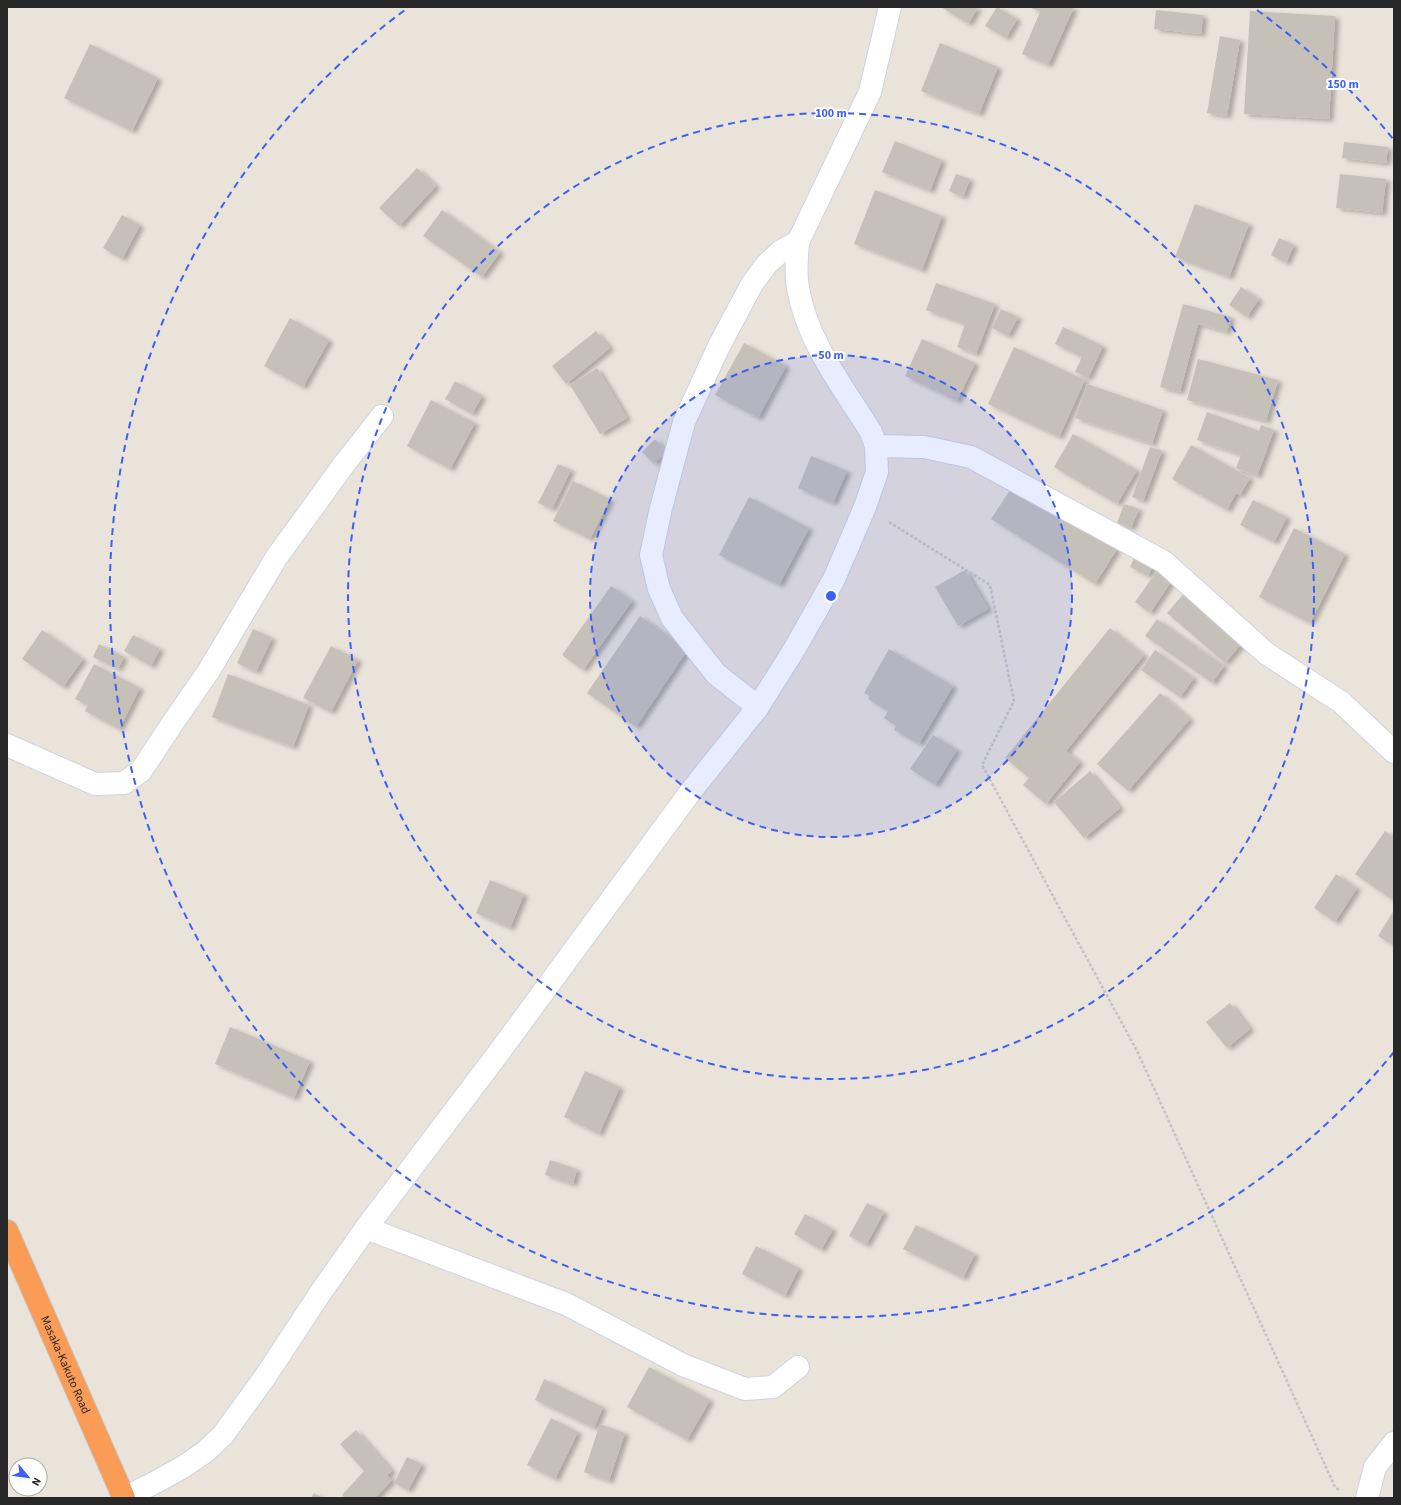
<svg xmlns="http://www.w3.org/2000/svg" width="1401" height="1505" viewBox="0 0 1401 1505" font-family="'Source Sans 3',sans-serif">
<style>
.building{fill:#c5c1b9;filter:url(#shadow)}
.lines{fill:none;stroke-linecap:round;stroke-linejoin:round}
.street-casing{stroke:#cfd3e1;stroke-width:24}
.highway-casing{stroke:#c3c3c3;stroke-width:24}
.path{stroke:#c3c3c3;stroke-width:2.5;stroke-dasharray:3 2;stroke-linecap:butt}
.street{stroke:#fff;stroke-width:22}
.highway{stroke:#fa9b56;stroke-width:22}
.ring{fill:none;stroke:#3c60f5;stroke-width:2;stroke-dasharray:7 5}
.labels{text-anchor:middle;dominant-baseline:central;stroke-width:4;stroke-linejoin:round;paint-order:stroke}
.street-label{font-size:12px;fill:#282828;stroke:#fff}
.centre{fill:#3c60f5;stroke:#fff;stroke-width:2}
.ring-label{font-size:12px;text-anchor:middle;font-weight:bold;fill:#3c60f5;stroke:#fff;stroke-width:4;stroke-linejoin:round;paint-order:stroke}
</style>
<defs>
<filter id="shadow"><feDropShadow dx="4.5" dy="2.5" stdDeviation="2" flood-color="#0004"/></filter>
</defs>
<rect width="100%" height="100%" fill="#eae3da"/>
<g class="building">
<polygon points="941,7 978,7 968,24"/>
<polygon points="997,7 1017,19 1006,38 985,26"/>
<polygon points="1029,7 1074,7 1048,65 1022,54 1040,12"/>
<polygon points="1156,10 1203,15 1201,34 1154,29"/>
<polygon points="1250,11 1335,16 1329,119 1244,114"/>
<polygon points="1220,36 1240,40 1227,116 1207,113"/>
<polygon points="940,43 998,67 979,114 921,91"/>
<polygon points="90,44 158,78 132,131 64,98"/>
<polygon points="895,141 942,160 930,191 882,172"/>
<polygon points="1344,142 1388,147 1386,163 1342,158"/>
<polygon points="417,168 436,186 399,226 379,208"/>
<polygon points="956,174 970,179 963,197 949,191"/>
<polygon points="1340,174 1386,179 1382,213 1336,208"/>
<polygon points="875,190 942,216 922,270 854,244"/>
<polygon points="1195,204 1249,224 1229,277 1175,257"/>
<polygon points="442,210 500,252 482,277 423,236"/>
<polygon points="122,215 140,225 122,259 103,248"/>
<polygon points="1279,238 1294,245 1286,263 1271,255"/>
<polygon points="936,283 995,304 976,354 957,347 965,324 926,310"/>
<polygon points="1241,287 1259,299 1247,317 1229,305"/>
<polygon points="1183,304 1231,317 1227,332 1198,324 1180,392 1160,387"/>
<polygon points="1001,309 1018,317 1008,336 992,328"/>
<polygon points="290,318 329,340 303,387 264,366"/>
<polygon points="1063,327 1103,346 1088,378 1075,372 1082,357 1055,344"/>
<polygon points="596,331 610,348 566,384 552,366"/>
<polygon points="922,339 975,363 957,401 905,376"/>
<polygon points="744,343 786,366 758,418 715,395"/>
<polygon points="1014,347 1085,380 1059,437 988,404"/>
<polygon points="1198,359 1278,380 1266,421 1187,400"/>
<polygon points="597,368 627,418 600,434 570,385"/>
<polygon points="455,381 482,396 472,414 445,399"/>
<polygon points="1087,384 1163,410 1152,444 1075,418"/>
<polygon points="431,400 475,423 450,469 407,446"/>
<polygon points="1207,412 1259,431 1261,425 1274,430 1257,476 1236,468 1241,455 1197,440"/>
<polygon points="1073,434 1137,470 1117,504 1054,467"/>
<polygon points="655,439 666,451 654,464 642,452"/>
<polygon points="1191,445 1250,478 1240,495 1236,493 1227,510 1172,479"/>
<polygon points="1150,447 1162,451 1143,501 1132,497"/>
<polygon points="811,456 847,471 833,503 798,488"/>
<polygon points="558,464 571,470 552,509 538,503"/>
<polygon points="573,481 610,499 590,539 553,521"/>
<polygon points="1014,484 1117,549 1095,584 991,519"/>
<polygon points="749,497 809,528 779,585 719,555"/>
<polygon points="1253,500 1287,517 1274,542 1240,525"/>
<polygon points="1124,504 1139,509 1131,528 1117,523"/>
<polygon points="1294,528 1345,554 1310,623 1259,597"/>
<polygon points="1136,554 1154,564 1148,576 1130,567"/>
<polygon points="1158,569 1173,579 1150,613 1135,602"/>
<polygon points="965,570 988,609 958,626 935,587"/>
<polygon points="611,586 632,601 583,670 562,655"/>
<polygon points="1186,591 1244,641 1225,663 1167,613"/>
<polygon points="640,616 688,649 636,727 587,693"/>
<polygon points="1157,619 1224,666 1212,683 1145,636"/>
<polygon points="1110,628 1144,655 1066,751 1080,762 1046,804 1023,785 1029,778 1005,758"/>
<polygon points="253,629 272,638 256,672 237,663"/>
<polygon points="42,630 83,659 63,687 22,659"/>
<polygon points="133,635 160,649 151,666 124,651"/>
<polygon points="99,644 124,657 118,669 93,657"/>
<polygon points="331,646 358,660 331,712 303,698"/>
<polygon points="889,649 953,686 919,744 894,730 896,726 884,718 888,711 868,699 870,696 864,693"/>
<polygon points="1155,650 1194,678 1180,697 1141,670"/>
<polygon points="94,664 140,688 119,729 85,711 88,705 75,699"/>
<polygon points="228,674 309,705 293,747 212,717"/>
<polygon points="1160,693 1190,719 1128,791 1097,764"/>
<polygon points="933,735 957,750 935,785 910,769"/>
<polygon points="1090,771 1120,808 1084,838 1054,802"/>
<polygon points="1385,831 1394,837 1394,901 1355,874"/>
<polygon points="1336,874 1357,888 1335,922 1314,908"/>
<polygon points="490,880 524,894 510,928 476,913"/>
<polygon points="1394,910 1394,943 1393,945 1378,936"/>
<polygon points="1230,1003 1250,1029 1227,1048 1206,1022"/>
<polygon points="230,1027 310,1061 294,1098 215,1064"/>
<polygon points="585,1071 620,1087 599,1134 564,1117"/>
<polygon points="550,1160 577,1169 573,1184 545,1175"/>
<polygon points="867,1203 884,1212 866,1245 849,1236"/>
<polygon points="805,1214 833,1229 821,1250 794,1234"/>
<polygon points="916,1225 975,1254 963,1278 903,1249"/>
<polygon points="756,1246 799,1268 785,1296 742,1274"/>
<polygon points="649,1367 710,1400 687,1440 627,1407"/>
<polygon points="544,1379 603,1407 594,1428 535,1400"/>
<polygon points="551,1418 578,1432 555,1479 527,1465"/>
<polygon points="600,1424 625,1433 609,1481 584,1472"/>
<polygon points="356,1430 392,1471 387,1475 392,1480 375,1498 345,1498 342,1495 364,1471 340,1444"/>
<polygon points="407,1457 422,1464 408,1490 394,1483"/>
<polygon points="314,1493 322,1498 311,1498"/>
</g>
<g class="lines">
<defs>
<g id="street">
<polyline points="876,446 924,447 971,457 1164,562 1267,654 1341,702 1394,752"/>
<polyline points="758,707 716,674 672,618 659,589 651,555 661,508 684,422 719,346 752,284 766,265 781,251 798,242"/>
<polyline points="7,745 95,784 124,783 141,771 174,721 208,672 276,558 345,463 382,416"/>
<polyline points="366,1228 566,1304 683,1365 745,1389 773,1387 798,1367"/>
<path d="M124,1498L156,1482L183,1467L205,1452L223,1435L265,1377L321,1292L366,1228L497,1055L691,791L758,707L795,648L834,579L865,507L877,472L876,446L871,432C843,387 807,342 798,288C795,273 797,257 798,242L870,92L890,7"/>
<polyline points="1367,1498 1375,1467 1394,1443"/>
</g>
<g id="highway">
<path id="s1" d="M7,1231L124,1498"/>
</g>
</defs>
<use href="#street" class="street-casing"/>
<use href="#highway" class="highway-casing"/>
<polyline class="path" points="889,522 990,585 1014,701 982,765 1137,1051 1335,1487 1340,1491"/>
<use href="#street" class="street"/>
<use href="#highway" class="highway"/>
</g>
<circle cx="831" cy="596" r="241" fill="#3c60f5" fill-opacity=".12"/>
<g class="ring">
<circle cx="831" cy="596" r="241"/>
<circle cx="831" cy="596" r="483"/>
<path d="M1394 1052A724 724 0 1 1 405 10M1257 10A724 724 0 0 1 1394 140"/>
</g>
<g class="labels">
<g class="street-label">
<text stroke="none"><textPath href="#s1" startOffset="146">Masaka-Kakuto Road</textPath></text>
</g>
</g>
<circle cx="831" cy="596" r="6" class="centre"/>
<g class="ring-label">
<text x="1343" y="88">150 m</text>
<text x="831" y="117">100 m</text>
<text x="831" y="359">50 m</text>
</g>
<rect width="1401" height="1505" fill="none" stroke="#282828" stroke-width="16"/>
<g transform="translate(28 1477) rotate(119)"><circle r="19" fill="#ffffff" stroke="#a9a9a9"/>
<path d="M0-3L7 15L0 10L-7 15Z" fill="#3c60f5"/>
<text y="-6" font-size="11" font-weight="bold" text-anchor="middle" fill="#282828">N</text>
</g>
</svg>
